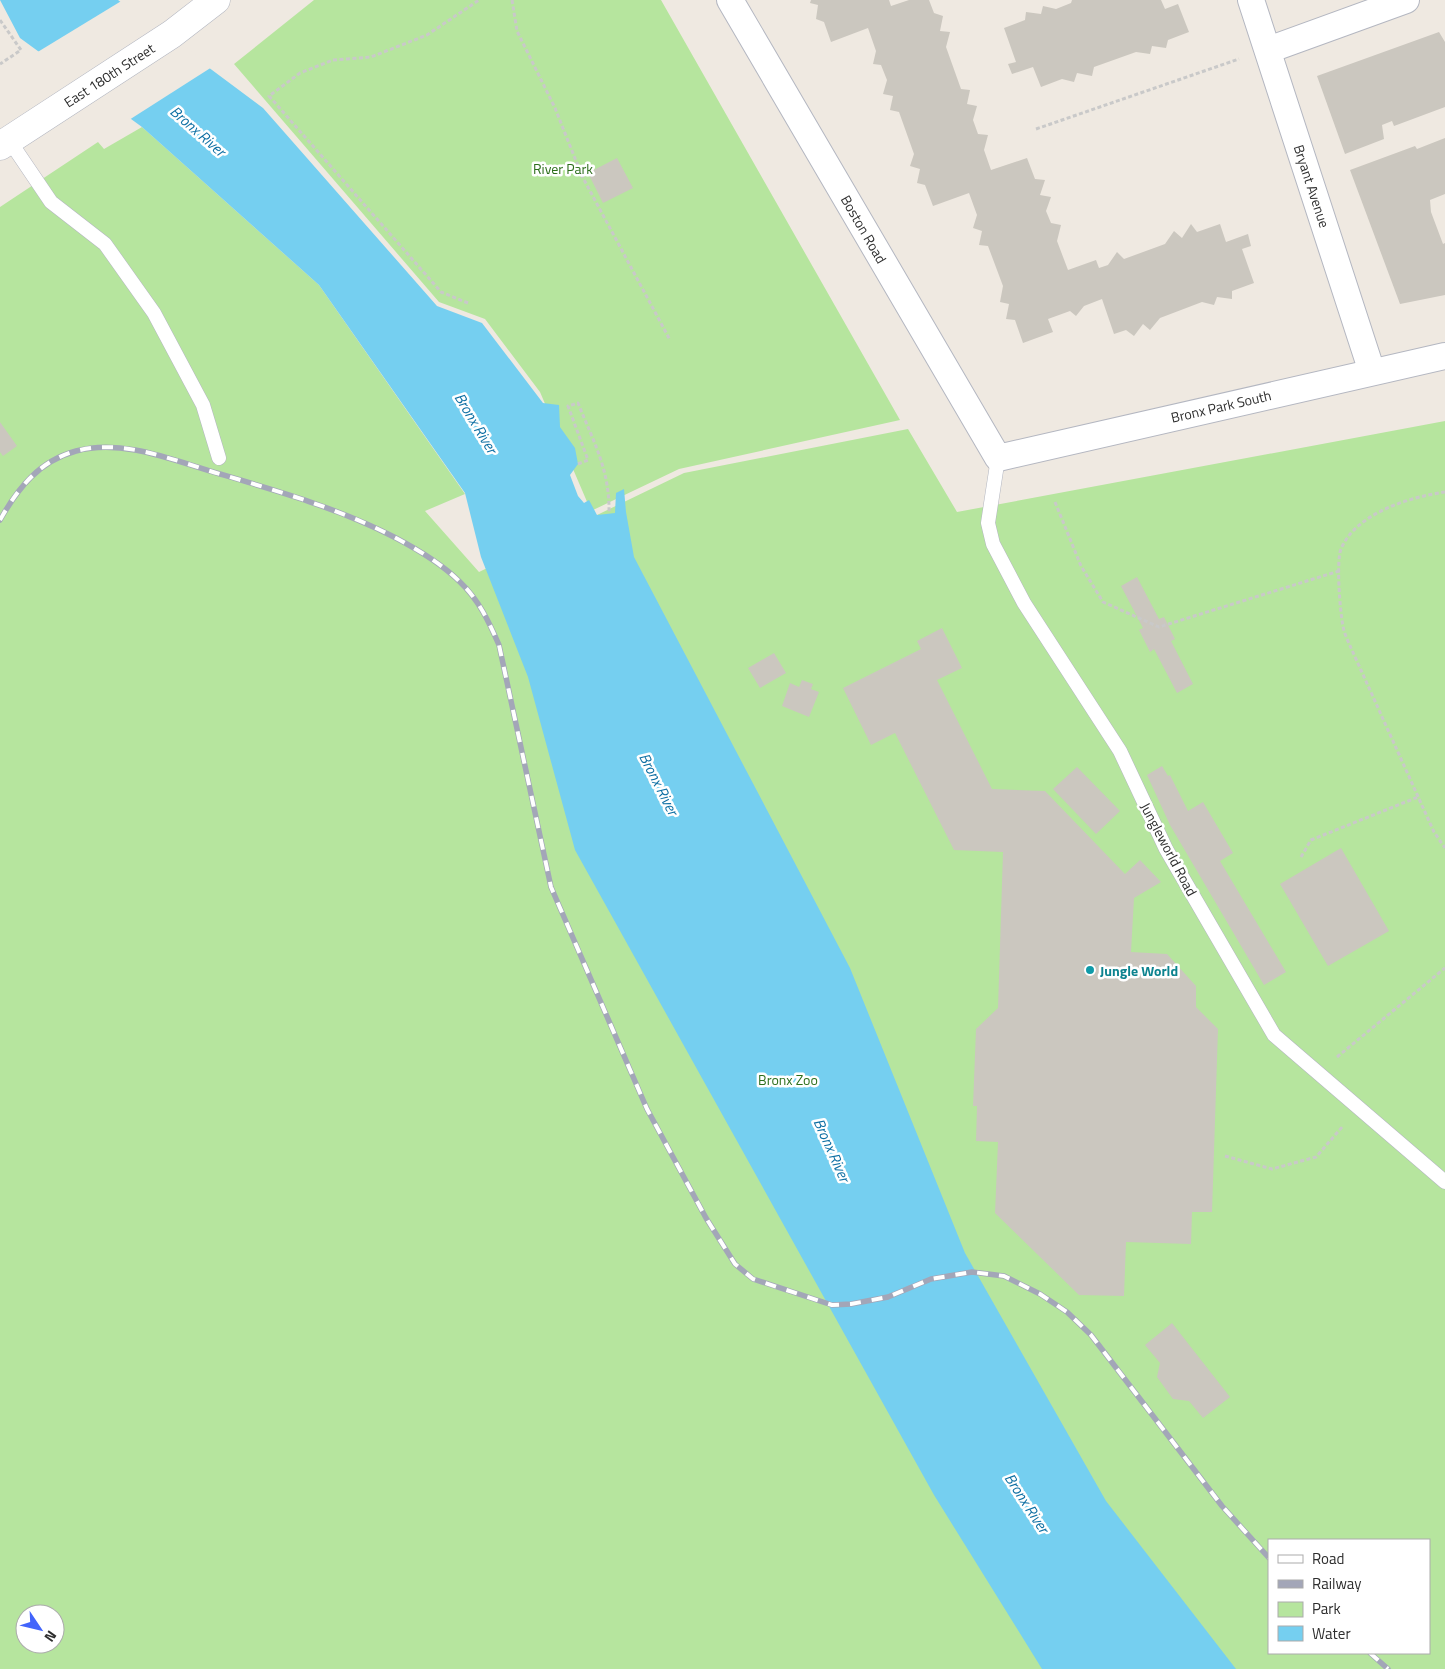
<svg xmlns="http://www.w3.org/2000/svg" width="1445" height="1669" viewBox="0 0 1445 1669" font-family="'Titillium Web',sans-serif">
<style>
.green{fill:#b6e59e;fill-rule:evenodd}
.water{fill:#75cff0}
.pier{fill:#efe9e1}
.building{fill:#cbc7bf}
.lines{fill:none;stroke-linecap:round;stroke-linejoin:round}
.lane-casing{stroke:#b4b7c1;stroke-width:15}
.street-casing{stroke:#b4b7c1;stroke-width:28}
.secondary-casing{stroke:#b4b7c1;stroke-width:29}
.path{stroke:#c9c9c9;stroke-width:3;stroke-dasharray:4 2.5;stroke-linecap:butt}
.lane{stroke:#fff;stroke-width:14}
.street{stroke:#fff;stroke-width:26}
.secondary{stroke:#fff;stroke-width:28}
.rail-casing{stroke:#a3a6b8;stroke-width:5.5}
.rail{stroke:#fff;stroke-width:4;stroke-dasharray:11;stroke-linecap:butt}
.culture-dot{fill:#0f9aa8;stroke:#fff;stroke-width:2}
.labels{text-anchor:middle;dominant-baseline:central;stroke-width:5;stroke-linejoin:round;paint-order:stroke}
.street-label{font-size:14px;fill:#2e2e2e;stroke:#fff}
.park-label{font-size:14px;fill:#2c6e1b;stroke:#fff}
.culture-label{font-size:14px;font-weight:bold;fill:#0d838f;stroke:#fff;text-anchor:start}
.water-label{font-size:15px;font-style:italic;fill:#0d6fa3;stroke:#fff}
</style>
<rect width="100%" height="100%" fill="#efe9e1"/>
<g class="green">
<polygon points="314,0 661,0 900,420 679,469 591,511 540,392 485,319 439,302 234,64"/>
<path d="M142,127L319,285L465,494L425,511L479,572L684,473L908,429L957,512L1445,421V1669H0V207L98,142L104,149ZM1269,1540H1429V1653H1269ZM25,1614H55V1644H25Z"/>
</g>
<polygon class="water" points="0,0 118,0 263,108 437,306 482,323 543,403 559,405 560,427 575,448 578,464 570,475 578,496 584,503 589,500 597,515 615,513 616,493 624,489 626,512 634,557 850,968 965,1253 1106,1501 1236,1669 1042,1669 934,1495 575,850 528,677 481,557 465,493 319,285 142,127 20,38"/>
<polygon class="pier" points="123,0 212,67 129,120 36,53"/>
<g class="building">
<polygon points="811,0 889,0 891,6 909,0 929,0 934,13 943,16 940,31 950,32 946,47 961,89 970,90 967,104 977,106 973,120 978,134 988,135 984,150 991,170 1027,158 1035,179 1045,180 1040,195 1051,197 1046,211 1051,223 1061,225 1057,241 1068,270 1096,260 1099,268 1108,265 1117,252 1124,259 1165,244 1174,231 1182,238 1191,224 1197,232 1220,224 1226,242 1248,234 1251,246 1242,249 1254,283 1232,291 1232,299 1217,297 1214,305 1202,302 1160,318 1150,330 1143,324 1134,336 1126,330 1114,334 1102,299 1084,306 1076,316 1070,311 1048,319 1053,332 1023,343 1015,320 1006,319 1009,304 1000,302 1003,286 988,246 979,245 982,231 973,228 977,215 969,193 933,206 925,185 917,183 920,169 910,166 914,154 899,112 890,110 893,96 883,94 887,80 881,65 873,64 876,51 868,28 831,42 824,22 816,19 818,5 810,3"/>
<polygon points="1072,0 1161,0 1165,9 1178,4 1189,32 1168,40 1166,48 1152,46 1150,54 1136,52 1094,67 1092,76 1077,73 1074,82 1062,79 1041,87 1033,67 1012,74 1008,64 1016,62 1004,28 1025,20 1026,12 1041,14 1043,6 1056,9 1071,3"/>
<polygon points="1439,32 1445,42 1445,107 1394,126 1392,121 1382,125 1384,139 1345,154 1317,76"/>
<polygon points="1445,138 1445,194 1430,200 1431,212 1443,244 1445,243 1445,295 1400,304 1350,170 1415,146 1417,149"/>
<polygon points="617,158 633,188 603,203 588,173"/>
<polygon points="0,422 17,446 3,456 0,452"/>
<polygon points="1137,577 1159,619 1164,617 1175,639 1171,641 1193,684 1177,693 1154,649 1150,652 1139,630 1143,628 1121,586"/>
<polygon points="942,628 962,668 937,680 992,789 1045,791 1125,874 1140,860 1161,882 1134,898 1131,952 1167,954 1196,986 1196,1007 1218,1029 1212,1212 1192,1212 1191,1244 1126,1242 1124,1296 1079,1295 995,1213 998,1142 976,1141 977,1106 973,1106 976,1029 998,1008 1003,852 954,850 895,733 871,745 843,688 921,649 917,641"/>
<polygon points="774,653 786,673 760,688 748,668"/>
<polygon points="802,680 813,684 811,689 819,692 809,717 782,706 790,683 799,687"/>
<polygon points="1162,766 1168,776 1170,775 1188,811 1203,802 1233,853 1220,861 1286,972 1264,985 1170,825 1147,775"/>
<polygon points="1077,767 1120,811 1096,834 1053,789"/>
<polygon points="1341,848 1389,931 1328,966 1280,884"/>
<polygon points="1172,1323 1230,1397 1203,1418 1189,1401 1173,1399 1157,1377 1160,1363 1145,1345"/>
</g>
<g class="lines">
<defs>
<g id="lane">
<polyline points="9,140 51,202 105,244 154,313 203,405 219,458"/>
<polyline points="998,458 988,523 993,544 1024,603 1120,751 1166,849 1274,1035 1445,1182"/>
</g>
<g id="street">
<polyline points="730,0 998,458 1445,356"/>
<polyline points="1251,0 1372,372"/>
<polyline points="1268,50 1406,0"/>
</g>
<polyline id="secondary" points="0,146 172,34 216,0"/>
</defs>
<use href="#lane" class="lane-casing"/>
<use href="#street" class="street-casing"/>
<use href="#secondary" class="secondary-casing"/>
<g class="path">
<polyline points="512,0 517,31 555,108 582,176 670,340"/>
<polyline points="0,20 21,50 0,64"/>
<polyline points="1036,129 1239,59"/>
<polyline points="468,303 441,292 269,96 300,73 333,60 371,57 427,35 479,0"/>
<path d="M578,464L588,460L568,406L578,403C594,443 610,470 609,514"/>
<path d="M1445,492C1410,497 1356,513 1341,549C1336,561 1340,612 1343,626C1344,633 1348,641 1351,648L1434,832L1445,848"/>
<polyline points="1055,502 1081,566 1103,602 1159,627 1339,571"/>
<polyline points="1301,857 1311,840 1418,797"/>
<polyline points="1337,1057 1445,968"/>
<polyline points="1225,1156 1272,1169 1316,1157 1343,1126"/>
</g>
<use href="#lane" class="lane"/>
<use href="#street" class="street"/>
<use href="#secondary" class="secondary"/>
<defs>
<g id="rail">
<path d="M0,520C18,488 39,461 76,451C123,438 175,461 220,474C278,491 340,509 394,537C417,549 442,564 460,582C479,600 489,622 499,645L551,887L647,1109L706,1218L735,1264L753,1279L832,1305L851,1304L888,1297L931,1279L972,1272L1004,1276L1040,1294L1067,1312L1091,1335L1222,1506L1269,1558"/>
<polyline points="1370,1653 1388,1669"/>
</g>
</defs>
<use href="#rail" class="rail-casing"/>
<use href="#rail" class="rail"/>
</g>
<circle class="culture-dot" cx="1090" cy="970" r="5"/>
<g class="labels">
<g class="street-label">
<text transform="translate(109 75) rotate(-33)">East 180th Street</text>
<text transform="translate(1312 186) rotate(72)">Bryant Avenue</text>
<text transform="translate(864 229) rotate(60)">Boston Road</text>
<text transform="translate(1221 406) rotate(-13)">Bronx Park South</text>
<text transform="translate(1169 849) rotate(62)">Jungleworld Road</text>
</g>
<g class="park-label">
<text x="563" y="168">River Park</text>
<text x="788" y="1079">Bronx Zoo</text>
</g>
<g class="culture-label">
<text x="1100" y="970">Jungle World</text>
</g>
<g class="water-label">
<text transform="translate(198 131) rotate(41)">Bronx River</text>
<text transform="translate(476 423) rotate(59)">Bronx River</text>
<text transform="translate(659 784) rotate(63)">Bronx River</text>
<text transform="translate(832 1150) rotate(66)">Bronx River</text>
<text transform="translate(1027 1503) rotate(57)">Bronx River</text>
</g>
</g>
<rect x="1268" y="1539" width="162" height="115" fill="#ffffff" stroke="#ababab"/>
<rect x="1278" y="1555" width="25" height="8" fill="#ffffff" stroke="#ababab"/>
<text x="1312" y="1564" font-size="15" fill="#2e2e2e">Road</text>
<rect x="1278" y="1580" width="25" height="8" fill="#a3a6b8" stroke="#ababab"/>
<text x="1312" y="1589" font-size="15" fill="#2e2e2e">Railway</text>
<rect x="1278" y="1602" width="25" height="15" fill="#b6e59e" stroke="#ababab"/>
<text x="1312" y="1614" font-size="15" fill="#2e2e2e">Park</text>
<rect x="1278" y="1626" width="25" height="15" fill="#75cff0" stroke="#ababab"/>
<text x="1312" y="1639" font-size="15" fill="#2e2e2e">Water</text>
<g transform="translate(40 1629) rotate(125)"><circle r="24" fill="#ffffff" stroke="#ababab"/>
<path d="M0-4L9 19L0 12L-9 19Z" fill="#4264fb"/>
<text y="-8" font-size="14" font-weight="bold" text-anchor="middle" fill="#2e2e2e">N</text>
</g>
</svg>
